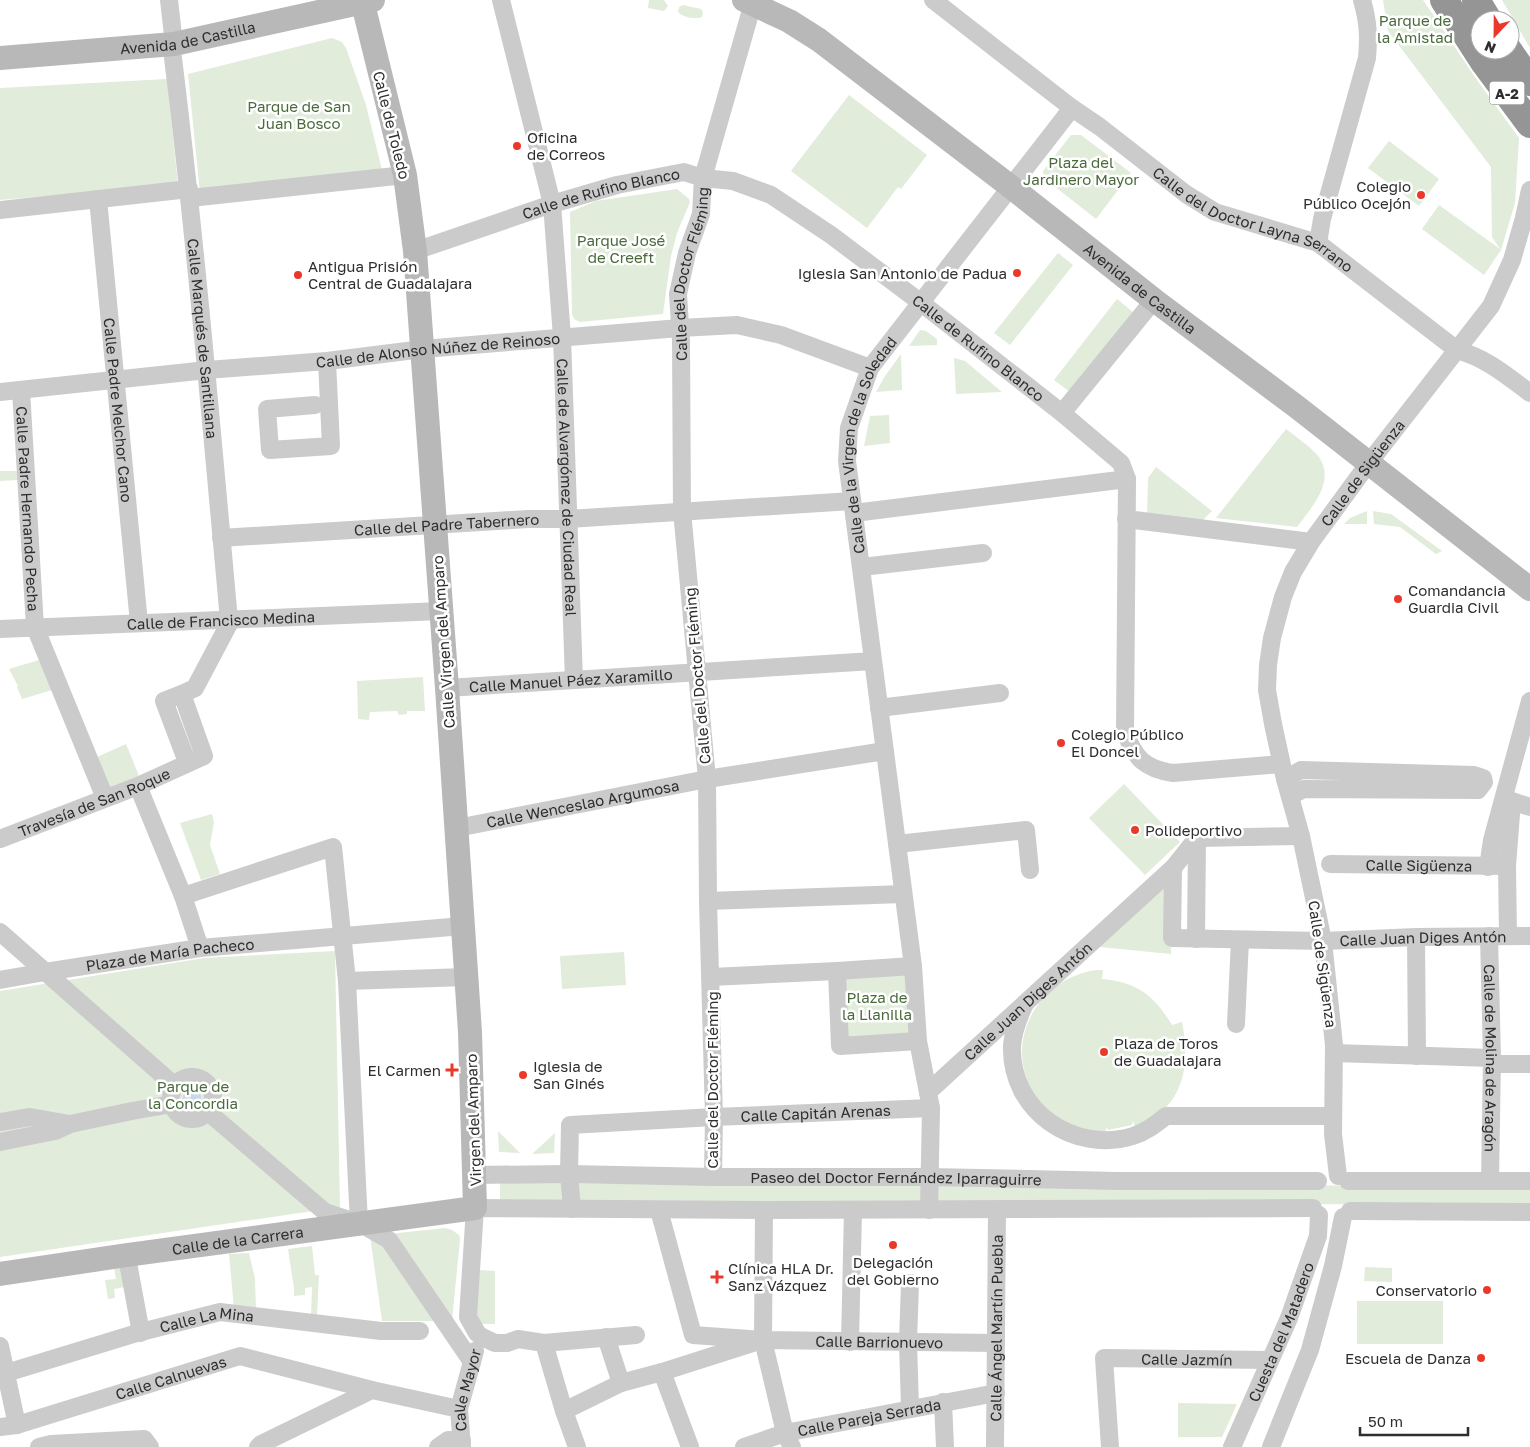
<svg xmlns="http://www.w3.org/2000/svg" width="1530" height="1447" viewBox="0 0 1530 1447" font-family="'Golos Text',sans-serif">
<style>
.green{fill:#e1ecdb}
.water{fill:#c6d8ec}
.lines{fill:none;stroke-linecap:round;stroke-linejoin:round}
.street{stroke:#cbcbcb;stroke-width:18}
.secondary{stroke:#b8b8b8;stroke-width:24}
.highway{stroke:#959595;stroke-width:28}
.poi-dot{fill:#ea392a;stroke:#fff;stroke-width:2}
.labels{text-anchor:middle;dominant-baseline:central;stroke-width:5;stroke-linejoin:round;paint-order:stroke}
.shield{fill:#fff;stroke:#6d6d6d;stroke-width:1}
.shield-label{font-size:14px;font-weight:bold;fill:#2e2e2e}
.park-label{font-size:15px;fill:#496a3a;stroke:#fff}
.street-label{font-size:15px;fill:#2e2e2e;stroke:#fff}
.poi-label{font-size:15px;fill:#2e2e2e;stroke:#fff;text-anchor:start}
</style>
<rect width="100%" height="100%" fill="#fff"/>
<g class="green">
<polygon points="649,0 664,0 668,6 664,11 648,8"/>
<polygon points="1383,0 1423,0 1479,83 1519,138 1515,203 1501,250 1484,275 1422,229 1439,205 1500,249 1492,237 1491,167 1388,31"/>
<polygon points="1502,0 1530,0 1530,48"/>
<path d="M683,5L701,9L703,12L702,17C696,20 682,17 678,12L679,7Z"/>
<polygon points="332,38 342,42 346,48 366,105 383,174 200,193 188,74"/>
<polygon points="167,79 178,185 0,200 0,88"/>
<polygon points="849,95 927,155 901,189 898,187 867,228 791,171"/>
<polygon points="1071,135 1081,135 1131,173 1096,219 1044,178 1043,171"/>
<polygon points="1389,141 1439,179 1419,206 1368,168"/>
<polygon points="677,189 689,199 690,202 677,233 671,256 663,314 580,322 574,319 572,314 570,212 596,201"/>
<polygon points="1058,253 1073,265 1010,345 994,333"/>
<polygon points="1117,299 1133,312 1070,392 1054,380"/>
<polygon points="920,330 926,331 937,339 937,345 909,346"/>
<polygon points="901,354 902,390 876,392 885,376"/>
<polygon points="954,358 965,361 1002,392 956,394"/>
<polygon points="889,415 890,443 864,446 870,416"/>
<path d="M1286,429C1296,437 1311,447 1319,457C1336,482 1311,508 1297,527L1216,518Z"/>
<polygon points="1156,467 1212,511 1201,522 1147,516 1148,478"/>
<polygon points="0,471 18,471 19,480 0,481"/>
<polygon points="1367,511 1367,524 1344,524 1350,518"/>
<polygon points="1373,511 1391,514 1442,551 1436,554 1400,527 1374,524"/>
<polygon points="39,660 52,690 22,699 17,687 18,686 9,669"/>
<polygon points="423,677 425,711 407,711 407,714 399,715 397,711 370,712 369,720 358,719 357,681"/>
<polygon points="126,744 139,776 109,788 97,757"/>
<polygon points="1124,784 1180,842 1145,875 1089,818"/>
<polygon points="212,814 214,822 210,845 220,874 201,880 180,823"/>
<polygon points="1173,868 1171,954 1089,946"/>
<polygon points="335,951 340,1207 0,1257 0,991 204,958"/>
<polygon points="624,952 626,985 562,989 560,956"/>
<polygon points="913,966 918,1041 840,1046 837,971"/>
<path d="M1097,970H1103L1102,979C1137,982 1154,995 1172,1025L1182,1022C1188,1053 1188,1088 1162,1111C1154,1117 1144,1123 1136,1129L1133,1121L1132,1125L1108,1130L1106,1127V1135C1090,1131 1069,1130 1055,1119C1050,1115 1046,1110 1042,1105C1039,1101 1035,1097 1032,1093C1030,1089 1028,1084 1027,1079C1008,1029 1046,976 1097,970Z"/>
<polygon points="498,1131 520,1153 499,1152"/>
<polygon points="555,1133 554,1153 532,1154"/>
<polygon points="500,1183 1530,1186 1530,1205 500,1201"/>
<polygon points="445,1228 452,1230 459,1235 460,1239 452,1321 382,1321 370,1236"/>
<polygon points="312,1246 315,1275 319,1275 317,1316 311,1316 312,1287 305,1288 305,1295 294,1296 294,1288 288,1249"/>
<polygon points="249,1253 255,1279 256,1309 234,1308 229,1254"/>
<polygon points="126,1266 130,1286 114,1289 115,1298 108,1299 105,1280 116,1279 114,1268"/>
<polygon points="1365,1267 1392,1268 1392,1282 1364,1281"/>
<polygon points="480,1270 495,1271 495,1324 479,1324 475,1313"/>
<rect x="1357" y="1301" width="86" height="43"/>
<polygon points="1178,1403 1237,1404 1222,1437 1178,1437"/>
</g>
<circle class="water" cx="192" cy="1098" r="9"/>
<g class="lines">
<g class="street">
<polyline points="169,0 174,44"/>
<path id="s1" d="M501,0L552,204L562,337L574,680"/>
<path id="s2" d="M933,0L1072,108L1100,127L1186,194L1215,212L1318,243L1457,350C1486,358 1506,375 1530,393"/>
<path id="s3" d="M173,58C196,245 212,433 229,620"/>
<polyline points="190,198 405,175"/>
<path id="s4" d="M98,199L139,623"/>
<polyline points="0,210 189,189"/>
<path d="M1318,243L1322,219L1367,58C1369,36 1368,21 1362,0"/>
<path id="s5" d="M415,251L552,204L617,185L684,172L703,178L733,181L771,195L831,235L920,302L1062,413L1121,463L1127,479L1125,731C1134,758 1145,769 1173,773L1281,764"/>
<path id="s6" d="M21,390L35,627L105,798"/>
<path id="s7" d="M0,392L207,370L327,361L423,349L680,328L737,325L781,335L870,368"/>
<polyline points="315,405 267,409 270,450 331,446 327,361"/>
<polyline points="1062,413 1154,300"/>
<polyline points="854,513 1127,479"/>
<polyline points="1126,519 1311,542"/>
<path id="s8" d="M221,538L528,519H568L852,501"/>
<polyline points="862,567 983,553"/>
<path id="s9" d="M0,629L441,611"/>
<path id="s10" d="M447,688L873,661"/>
<polyline points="182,694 164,701 187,762"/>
<polyline points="879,708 1000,693"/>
<polyline points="1285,779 1301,770 1474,775 1483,778 1484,782 1478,790 1304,789 1290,796"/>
<polyline points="138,786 183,896 200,948"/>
<path id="s11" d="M457,828L707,779L885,751"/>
<polyline points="1197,838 1301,836"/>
<path id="s12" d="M0,839L138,786L204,756L182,694L195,688L231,620"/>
<polyline points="897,844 1026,830 1030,870"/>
<path id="s13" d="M1330,864L1507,866"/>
<polyline points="1488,867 1492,840 1530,701"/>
<path id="s14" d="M1173,868L1172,938L1323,941L1416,937L1530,936"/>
<polyline points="183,896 333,847 347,981 359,1223"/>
<polyline points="708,901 903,894"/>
<polyline points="0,932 175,1086"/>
<path id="s15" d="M1489,936L1492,1058L1490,1181"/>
<polyline points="1508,936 1507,866 1512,801 1530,807"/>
<polyline points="1416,937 1417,1056"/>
<polyline points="913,966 837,971 840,1046 918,1041"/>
<polyline points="711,977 837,971"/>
<path id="s16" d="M0,980L45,972L200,948L463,926"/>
<polyline points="347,981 466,977"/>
<path d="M1024,1006C1018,1019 1013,1032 1012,1046C1010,1111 1074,1154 1133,1136C1146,1132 1156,1124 1166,1116H1333"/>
<polyline points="1236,1024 1240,940"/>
<polyline points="1334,1053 1492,1058"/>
<polyline points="1492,1064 1530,1064"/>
<circle cx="192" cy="1098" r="21"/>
<path id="s17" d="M928,1092L1173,868L1197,838L1196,939"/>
<polyline points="208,1112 325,1212 359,1223 389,1240 472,1362"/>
<polyline points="0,1122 30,1117 70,1124"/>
<polyline points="0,1142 55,1131 70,1124 132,1111 172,1104"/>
<path id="s18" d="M474,1175L569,1174L713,1177H930L1118,1181H1318"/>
<path id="s19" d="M1338,1176L1333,1134L1334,1045L1323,941L1301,836L1285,779L1273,724L1267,690L1268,665L1272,638L1283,597L1293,572L1311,542L1368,464L1491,306L1512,260L1524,218L1530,190"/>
<path id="s20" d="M713,1177L714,1117L708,901L707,779L682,511L681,341L678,294L687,253L701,214L703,178L753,3"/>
<polyline points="1348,1181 1530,1181"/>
<path id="s21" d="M572,1209L569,1174L570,1125L714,1117L931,1108"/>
<path id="s22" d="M659,1210L693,1335L763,1340L996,1343"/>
<polyline points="764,1210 763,1340 785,1433 792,1447"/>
<path id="s23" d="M929,1210L931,1108L918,1041L913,966L847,461L849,428L870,368L1072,108"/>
<polyline points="1350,1211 1530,1212"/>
<polyline points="128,1263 141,1333"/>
<polyline points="910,1283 908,1342 910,1408"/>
<polyline points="636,1335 544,1343 518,1339 507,1343 495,1343 482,1337 477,1333 468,1317 475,1208 764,1210 1313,1208"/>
<polyline points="606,1337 621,1383"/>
<polyline points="850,1342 853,1210"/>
<polyline points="544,1343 564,1411 577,1447"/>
<polyline points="0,1346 17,1425"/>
<polyline points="662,1372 690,1447"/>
<path id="s24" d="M0,1375L137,1333L220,1312L381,1331H420"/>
<polyline points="943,1402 945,1447"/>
<polyline points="564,1411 621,1383 662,1372 753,1343"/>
<path id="s25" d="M0,1427L17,1425L240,1356L372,1390"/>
<polyline points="39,1447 51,1444 144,1439 150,1447"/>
<polyline points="258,1447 261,1444 372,1390 459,1409"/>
<polyline points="438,1447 448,1440 462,1441"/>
<path id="s26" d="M462,1447L459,1409L475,1351"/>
<path id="s27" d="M744,1447L785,1433L996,1393"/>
<path id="s28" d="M995,1447L997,1210"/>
<path id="s29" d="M1110,1447L1104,1358L1270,1360"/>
<path id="s30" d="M1232,1447L1289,1318L1318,1236L1319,1215"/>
<polyline points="1271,1447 1310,1350 1333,1266 1343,1217"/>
</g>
<g class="secondary">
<path id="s31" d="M744,0L789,21L819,40L1011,187L1154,300L1297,407L1530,589"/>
<path id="s32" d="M0,58L174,44L373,0"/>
<path id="s33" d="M0,1274L127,1255L475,1208L470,1032L447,688L415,251L405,175L362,0"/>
</g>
<g class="highway">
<polyline points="1444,0 1484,62 1530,124"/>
<polyline points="1476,0 1488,20"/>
<polyline points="1508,50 1530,82"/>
</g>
</g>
<g class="poi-dot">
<circle cx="517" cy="146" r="5"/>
<circle cx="1421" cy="195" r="5"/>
<circle cx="1017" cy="273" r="5"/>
<circle cx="298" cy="275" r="5"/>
<circle cx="1398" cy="599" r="5"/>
<circle cx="1061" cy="743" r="5"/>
<circle cx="1135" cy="830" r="5"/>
<circle cx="1104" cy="1052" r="5"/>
<path d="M449.5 1062.5h5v5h5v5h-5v5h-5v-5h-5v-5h5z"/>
<circle cx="523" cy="1075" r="5"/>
<circle cx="893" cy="1245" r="5"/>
<path d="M714.5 1269.5h5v5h5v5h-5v5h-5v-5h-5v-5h5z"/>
<circle cx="1487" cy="1290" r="5"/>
<circle cx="1481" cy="1358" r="5"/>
</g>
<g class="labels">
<rect class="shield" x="1489.5" y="81.5" width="35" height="23" rx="4"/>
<g class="shield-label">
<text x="1507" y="93">A-2</text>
</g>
<g class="park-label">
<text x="1415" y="20">Parque de<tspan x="1415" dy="17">la Amistad</tspan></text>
<text x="299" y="106">Parque de San<tspan x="299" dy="17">Juan Bosco</tspan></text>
<text x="1081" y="162">Plaza del<tspan x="1081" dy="17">Jardinero Mayor</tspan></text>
<text x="621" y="240">Parque José<tspan x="621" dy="17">de Creeft</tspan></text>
<text x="877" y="997">Plaza de<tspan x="877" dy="17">la Llanilla</tspan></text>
<text x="193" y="1086">Parque de<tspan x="193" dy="17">la Concordia</tspan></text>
</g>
<g class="street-label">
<text stroke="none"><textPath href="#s32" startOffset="189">Avenida de Castilla</textPath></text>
<text transform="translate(392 125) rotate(76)">Calle de Toledo</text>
<text stroke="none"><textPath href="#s5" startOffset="195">Calle de Rufino Blanco</textPath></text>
<text stroke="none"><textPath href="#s2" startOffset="391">Calle del Doctor Layna Serrano</textPath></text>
<text stroke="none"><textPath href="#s20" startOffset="906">Calle del Doctor Fléming</textPath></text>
<text stroke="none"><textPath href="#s31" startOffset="491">Avenida de Castilla</textPath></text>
<text stroke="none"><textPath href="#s3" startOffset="282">Calle Marqués de Santillana</textPath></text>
<text stroke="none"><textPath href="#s5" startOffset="629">Calle de Rufino Blanco</textPath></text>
<text stroke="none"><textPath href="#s7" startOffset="440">Calle de Alonso Núñez de Reinoso</textPath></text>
<text stroke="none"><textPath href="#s4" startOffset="212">Calle Padre Melchor Cano</textPath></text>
<text stroke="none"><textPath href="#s23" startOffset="775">Calle de la Virgen de la Soledad</textPath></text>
<text stroke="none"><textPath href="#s19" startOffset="736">Calle de Sigüenza</textPath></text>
<text stroke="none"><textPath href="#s1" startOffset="494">Calle de Alvargómez de Ciudad Real</textPath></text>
<text stroke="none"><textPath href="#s6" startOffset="119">Calle Padre Hernando Pecha</textPath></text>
<text stroke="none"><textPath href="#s8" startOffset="226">Calle del Padre Tabernero</textPath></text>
<text stroke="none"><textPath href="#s9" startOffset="221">Calle de Francisco Medina</textPath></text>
<text transform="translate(443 642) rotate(-94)">Calle Virgen del Amparo</text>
<text transform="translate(697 676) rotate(-95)">Calle del Doctor Fléming</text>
<text stroke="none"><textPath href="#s10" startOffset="124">Calle Manuel Páez Xaramillo</textPath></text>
<text stroke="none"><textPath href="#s12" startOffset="101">Travesía de San Roque</textPath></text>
<text stroke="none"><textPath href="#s11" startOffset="128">Calle Wenceslao Argumosa</textPath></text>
<text stroke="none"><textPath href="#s13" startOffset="89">Calle Sigüenza</textPath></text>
<text stroke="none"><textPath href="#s14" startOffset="321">Calle Juan Diges Antón</textPath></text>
<text stroke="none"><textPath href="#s16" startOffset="172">Plaza de María Pacheco</textPath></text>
<text transform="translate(1323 964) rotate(82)">Calle de Sigüenza</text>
<text stroke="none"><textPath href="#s17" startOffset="135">Calle Juan Diges Antón</textPath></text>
<text stroke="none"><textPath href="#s15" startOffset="122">Calle de Molina de Aragón</textPath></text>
<text transform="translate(712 1080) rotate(-90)">Calle del Doctor Fléming</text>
<text stroke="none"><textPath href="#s21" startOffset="330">Calle Capitán Arenas</textPath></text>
<text transform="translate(473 1120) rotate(-92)">Virgen del Amparo</text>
<text stroke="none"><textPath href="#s18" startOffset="422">Paseo del Doctor Fernández Iparraguirre</textPath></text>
<text stroke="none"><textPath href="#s33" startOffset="240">Calle de la Carrera</textPath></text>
<text stroke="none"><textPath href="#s24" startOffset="215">Calle La Mina</textPath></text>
<text stroke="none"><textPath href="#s28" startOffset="119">Calle Ángel Martín Puebla</textPath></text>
<text stroke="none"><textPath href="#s30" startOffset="125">Cuesta del Matadero</textPath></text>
<text stroke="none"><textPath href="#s22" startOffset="316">Calle Barrionuevo</textPath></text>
<text stroke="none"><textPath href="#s29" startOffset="172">Calle Jazmín</textPath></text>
<text stroke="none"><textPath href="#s25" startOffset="178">Calle Calnuevas</textPath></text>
<text stroke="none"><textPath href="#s26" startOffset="58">Calle Mayor</textPath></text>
<text stroke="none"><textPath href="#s27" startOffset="129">Calle Pareja Serrada</textPath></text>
</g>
<g class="poi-label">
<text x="527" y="137">Oficina<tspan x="527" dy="17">de Correos</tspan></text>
<text x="1411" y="186" text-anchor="end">Colegio<tspan x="1411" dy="17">Público Ocejón</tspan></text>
<text x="308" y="266">Antigua Prisión<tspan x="308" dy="17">Central de Guadalajara</tspan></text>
<text x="1007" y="273" text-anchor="end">Iglesia San Antonio de Padua</text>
<text x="1408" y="590">Comandancia<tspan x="1408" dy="17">Guardia Civil</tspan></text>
<text x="1071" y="734">Colegio Público<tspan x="1071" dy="17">El Doncel</tspan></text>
<text x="1145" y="830">Polideportivo</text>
<text x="1114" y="1043">Plaza de Toros<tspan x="1114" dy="17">de Guadalajara</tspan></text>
<text x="533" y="1066">Iglesia de<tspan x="533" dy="17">San Ginés</tspan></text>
<text x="441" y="1070" text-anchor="end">El Carmen</text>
<text x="893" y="1262" text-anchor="middle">Delegación<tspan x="893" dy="17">del Gobierno</tspan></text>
<text x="728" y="1268">Clínica HLA Dr.<tspan x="728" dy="17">Sanz Vázquez</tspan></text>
<text x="1477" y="1290" text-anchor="end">Conservatorio</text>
<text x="1471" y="1358" text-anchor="end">Escuela de Danza</text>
</g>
</g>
<g transform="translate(1495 35) rotate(202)"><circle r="24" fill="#ffffff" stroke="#ababab"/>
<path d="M0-4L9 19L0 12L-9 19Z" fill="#ea392a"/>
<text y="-8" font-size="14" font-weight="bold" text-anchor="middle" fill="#2e2e2e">N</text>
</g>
<path d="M1360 1427v8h108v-8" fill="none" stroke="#2e2e2e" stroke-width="2.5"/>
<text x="1368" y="1427" font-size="15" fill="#2e2e2e" stroke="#ffffff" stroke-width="4" paint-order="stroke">50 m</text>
</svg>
